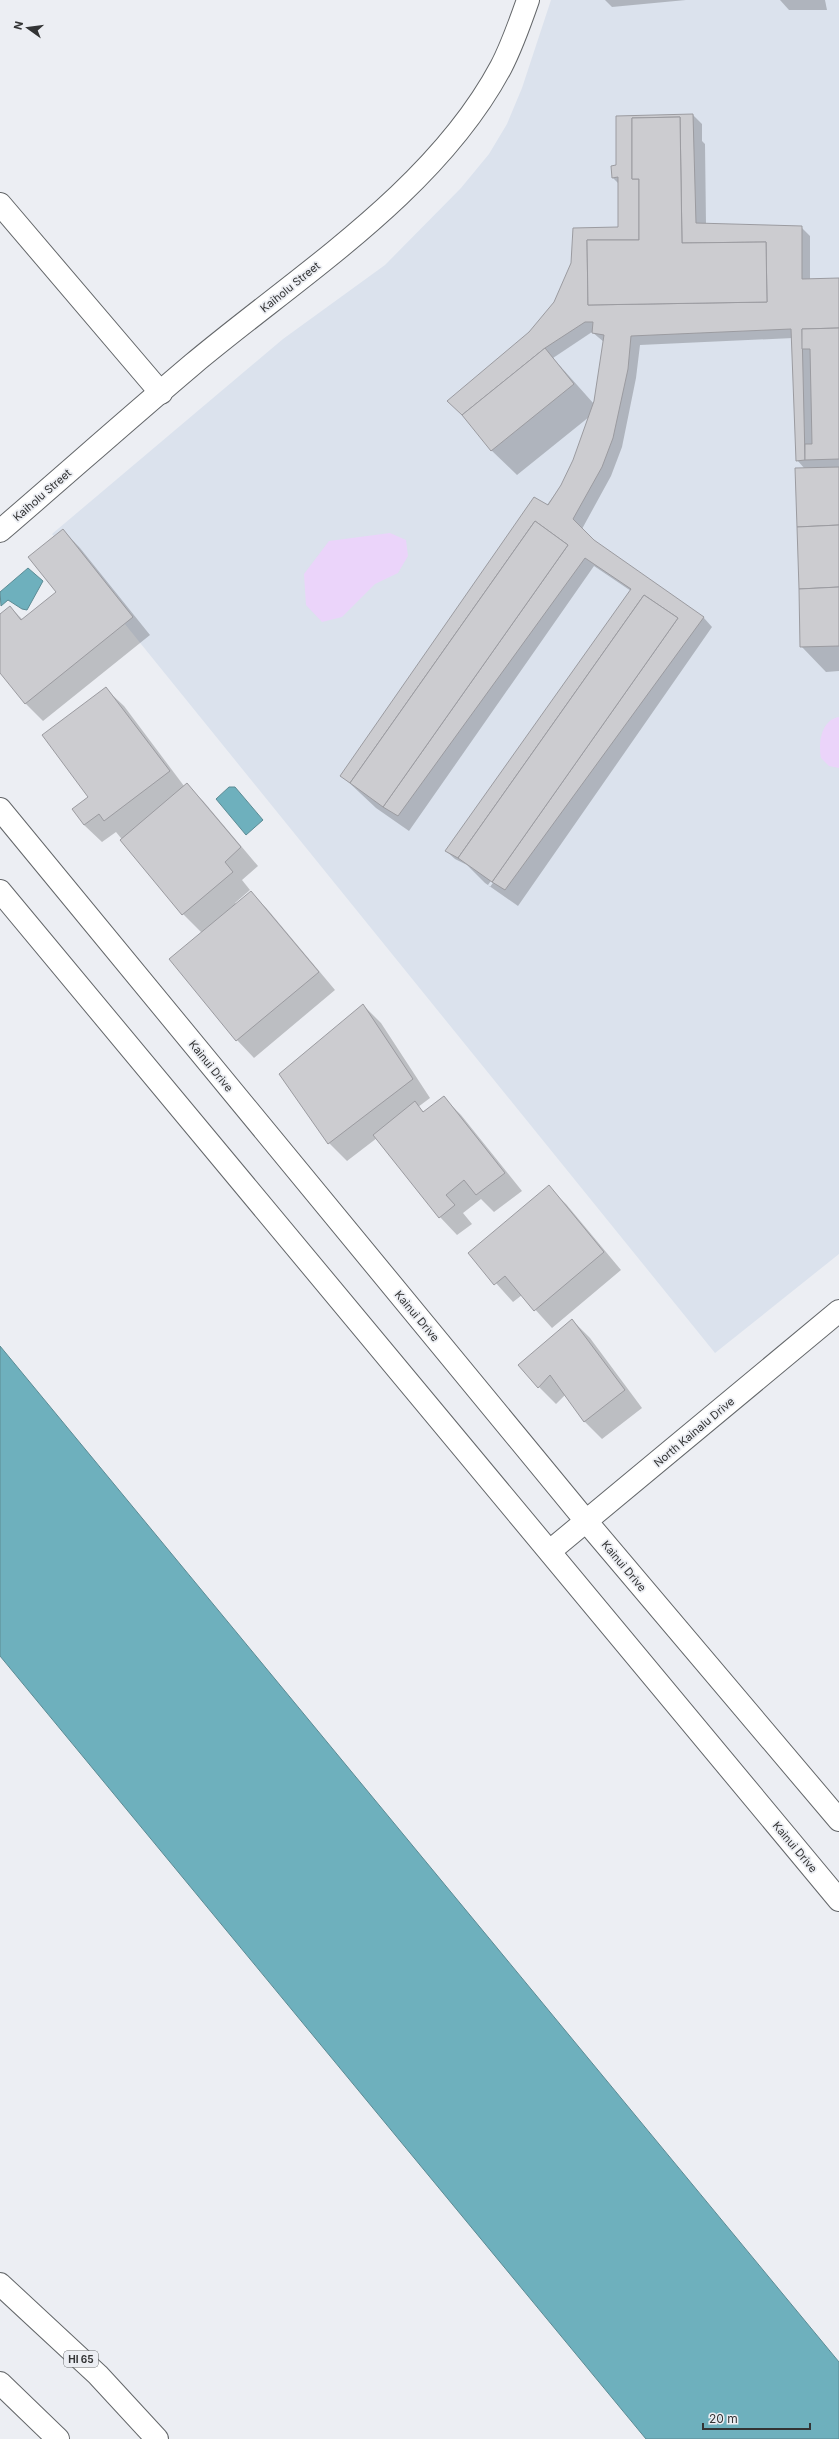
<svg xmlns="http://www.w3.org/2000/svg" width="839" height="2439" viewBox="0 0 839 2439" font-family="Inter,sans-serif">
<style>
.built{fill:#dbe2ed}
.green{fill:#ebd4fa}
.water{fill:#6eb0bd;stroke:#5c8b94}
.shadow{fill:#0003;fill-rule:evenodd}
.building{fill:#ccccd0;stroke:#9b9ba0;fill-rule:evenodd}
.lines{fill:none;stroke-linecap:round;stroke-linejoin:round}
.minor-casing{stroke:#64676a;stroke-width:24}
.major-casing{stroke:#64676a;stroke-width:24}
.minor{stroke:#fff;stroke-width:22}
.major{stroke:#fff;stroke-width:22}
.labels{text-anchor:middle;dominant-baseline:central;stroke-width:3.5;stroke-linejoin:round;paint-order:stroke}
.shield{fill:#eceef3;stroke:#6a6c6e;stroke-width:1}
.shield-label{font-size:10px;font-weight:bold;fill:#333435}
.street-label{font-size:11px;fill:#333435;stroke:#eceef3}
</style>
<rect width="100%" height="100%" fill="#eceef3"/>
<polygon class="built" points="551,0 839,0 839,1254 715,1353 52,534 283,339 385,265 461,188 489,154 507,124 522,88"/>
<g class="green">
<polygon points="390,533 406,540 408,556 398,573 375,584 342,617 322,622 306,605 304,574 329,541"/>
<path d="M839,717V768L829,766L821,758C818,743 821,720 839,717Z"/>
</g>
<g class="water">
<polygon points="28,568 43,581 27,610 22,609 8,600 1,606 0,592"/>
<polygon points="229,787 235,787 263,820 246,835 216,799"/>
<polygon points="0,1346 839,2362 839,2439 646,2439 0,1656"/>
</g>
<g class="shadow">
<polygon points="605,0 686,0 612,7"/>
<polygon points="780,0 825,0 827,10 789,10"/>
<path d="M693,115L702,124V141L705,144L706,224L801,227L810,236V280L839,279V671L826,672L801,646L805,469L797,460L793,338L640,345L636,378L622,447L611,476L582,529L594,541L704,618L712,627L518,906L485,883L467,865L455,859L446,851L631,591L594,566L409,831L376,808L342,776L562,485L574,460L589,417L517,475L491,450L530,333L619,228V184L613,178L617,166ZM592,332L604,342L594,404L553,358ZM674,622H676L490,887L488,885Z"/>
<polygon points="63,530 80,548 150,635 43,721 25,703 0,671 0,615 10,607 23,620 57,592"/>
<polygon points="106,689 124,706 184,786 186,784 204,802 258,866 242,880 250,890 235,903 236,904 251,892 268,910 335,990 254,1058 237,1040 202,933 183,914 116,832 102,842 84,825"/>
<polygon points="363,1005 381,1023 430,1098 418,1107 424,1112 443,1097 461,1115 522,1191 494,1212 481,1199 463,1213 472,1224 457,1235 440,1217 377,1138 347,1161 329,1143"/>
<polygon points="548,1187 566,1204 621,1270 552,1328 522,1295 513,1302 469,1253"/>
<polygon points="572,1320 590,1338 642,1408 602,1439 584,1421 565,1395 556,1404 539,1387"/>
</g>
<g class="building">
<path d="M693,114L696,223L802,226V279L839,278V328L802,329L805,460L796,461L791,329L631,336L628,369L613,438L602,467L573,519L594,540L704,617L505,890L492,882L678,618L644,595L458,858L445,851L631,589L585,558L398,816L383,807L568,545L535,521L350,783L340,776L534,497L548,505L561,485L573,460L594,401L604,335L592,333L593,322H585L545,348L462,415L447,401L529,332L554,302L571,263L573,228L618,227V177L612,178L611,166L616,165V116ZM680,117L682,243L766,242L767,302L588,305L587,240H639V179H632V118Z"/>
<polygon points="680,117 682,243 766,242 767,302 588,305 587,240 639,240 639,179 632,179 632,118"/>
<polygon points="839,328 839,459 805,460 805,444 812,444 810,349 802,349 802,329"/>
<polygon points="545,348 574,384 491,451 462,415"/>
<polygon points="839,467 839,525 797,527 795,468"/>
<polygon points="535,521 568,545 383,807 350,783"/>
<polygon points="839,525 839,587 799,589 797,527"/>
<polygon points="63,529 133,617 25,704 0,673 0,614 10,606 21,620 56,592 28,557"/>
<polygon points="839,587 839,646 800,647 799,589"/>
<polygon points="644,595 678,618 492,882 458,858"/>
<polygon points="106,687 170,771 104,821 99,814 84,825 72,809 88,797 42,735"/>
<polygon points="187,783 241,847 225,862 233,872 182,915 120,840"/>
<polygon points="251,891 319,972 236,1041 169,959"/>
<polygon points="363,1004 413,1079 328,1144 279,1074"/>
<polygon points="444,1096 505,1173 476,1195 464,1180 446,1195 455,1205 439,1218 373,1135 415,1101 423,1112"/>
<polygon points="549,1185 604,1252 534,1311 505,1276 494,1285 468,1253"/>
<polygon points="572,1319 625,1390 584,1422 550,1375 538,1388 518,1365"/>
</g>
<g class="lines">
<defs>
<g id="minor">
<polyline points="0,204 161,393"/>
<path d="M0,531C64,476 128,419 193,364C298,276 435,191 501,67C512,46 520,23 528,0"/>
<polyline points="0,809 586,1521 839,1820"/>
<polyline points="0,891 839,1900"/>
<polyline points="550,1551 839,1311"/>
</g>
<g id="major">
<polyline points="0,2284 98,2375 157,2439"/>
<polyline points="0,2383 58,2439"/>
</g>
</defs>
<use href="#minor" class="minor-casing"/>
<use href="#major" class="major-casing"/>
<use href="#minor" class="minor"/>
<use href="#major" class="major"/>
</g>
<g class="labels">
<rect class="shield" x="64" y="2351" width="34" height="16" rx="3"/>
<g class="shield-label">
<text x="81" y="2359">HI 65</text>
</g>
<g class="street-label">
<text transform="translate(290 287) rotate(-39)">Kaiholu Street</text>
<text transform="translate(42 495) rotate(-41)">Kaiholu Street</text>
<text transform="translate(211 1066) rotate(51)">Kainui Drive</text>
<text transform="translate(417 1316) rotate(50)">Kainui Drive</text>
<text transform="translate(694 1432) rotate(-40)">North Kainalu Drive</text>
<text transform="translate(624 1566) rotate(50)">Kainui Drive</text>
<text transform="translate(795 1847) rotate(50)">Kainui Drive</text>
</g>
</g>
<g transform="translate(28 28) rotate(284)" stroke="#eceef3" stroke-width="3" paint-order="stroke">
<path d="M0-3L7 15L0 10L-7 15Z" fill="#333435"/>
<text y="-6" font-size="11" font-weight="bold" text-anchor="middle" fill="#333435">N</text>
</g>
<path d="M703 2423v6h107v-6" fill="none" stroke="#333435" stroke-width="2"/>
<text x="709" y="2423" font-size="12" fill="#333435" stroke="#eceef3" stroke-width="3" paint-order="stroke">20 m</text>
</svg>
